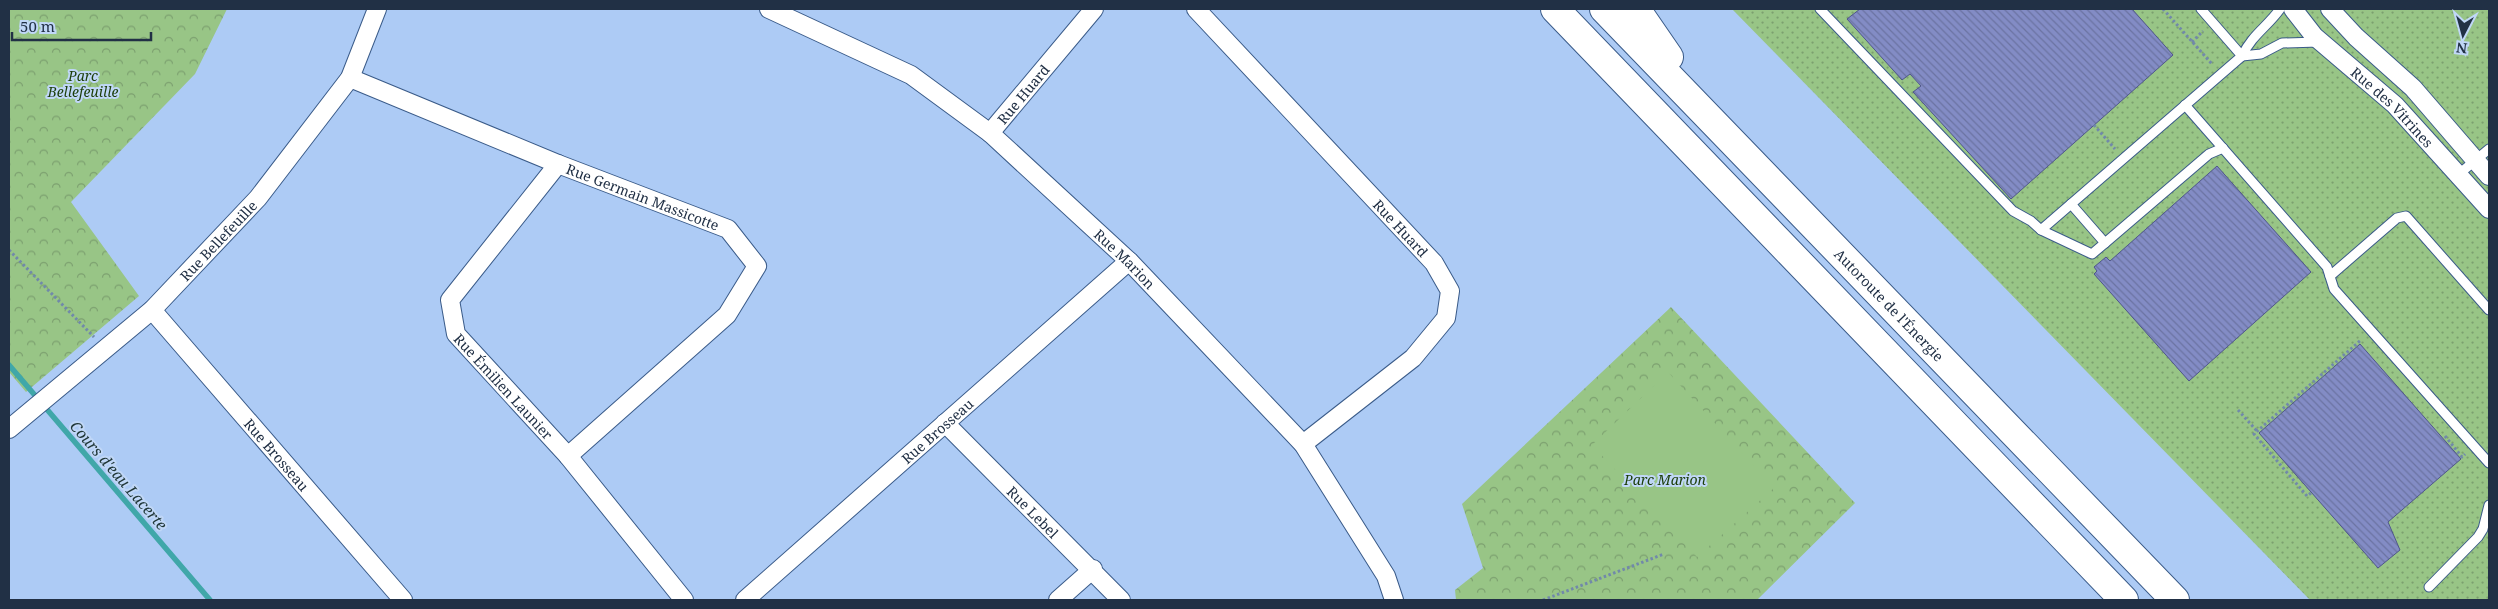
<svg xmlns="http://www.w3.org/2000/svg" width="2498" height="609" viewBox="0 0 2498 609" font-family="'Noto Serif',serif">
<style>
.grass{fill:url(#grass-dots)}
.park{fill:url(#park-crowns)}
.pitch{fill:#98c586}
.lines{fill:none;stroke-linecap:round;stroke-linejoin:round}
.stream{stroke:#40a7a9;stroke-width:5.5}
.building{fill:url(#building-back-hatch);stroke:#4f568b}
.service-casing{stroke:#3a5b89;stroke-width:11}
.minor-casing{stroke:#3a5b89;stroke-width:20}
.motorway-casing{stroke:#3a5b89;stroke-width:30}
.path{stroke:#7189aa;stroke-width:3;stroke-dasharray:2.5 2.5;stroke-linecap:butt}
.service{stroke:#fff;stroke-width:9}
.minor{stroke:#fff;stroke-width:18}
.motorway{stroke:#fff;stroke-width:28}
.labels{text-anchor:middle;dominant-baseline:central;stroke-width:4;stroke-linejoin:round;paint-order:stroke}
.park-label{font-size:14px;font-style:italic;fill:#1c3e09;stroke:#c0d7f7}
.street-label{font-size:14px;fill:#213045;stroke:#c0d7f7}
.water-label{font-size:15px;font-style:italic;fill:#203738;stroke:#c0d7f7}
</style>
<defs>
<pattern id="grass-dots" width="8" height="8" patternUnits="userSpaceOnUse" patternTransform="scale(1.25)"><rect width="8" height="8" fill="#98c586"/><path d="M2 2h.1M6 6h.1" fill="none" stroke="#7ca06f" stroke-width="1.8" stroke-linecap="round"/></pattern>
<pattern id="park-crowns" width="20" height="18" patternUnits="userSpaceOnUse" patternTransform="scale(1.25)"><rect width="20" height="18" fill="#98c586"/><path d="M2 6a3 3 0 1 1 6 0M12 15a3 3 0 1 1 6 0" fill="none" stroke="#7ca06f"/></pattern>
<pattern id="building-back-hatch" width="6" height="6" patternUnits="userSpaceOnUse" patternTransform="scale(1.25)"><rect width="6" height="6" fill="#838cc5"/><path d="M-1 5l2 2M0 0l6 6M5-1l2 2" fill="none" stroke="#6b73a2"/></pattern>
</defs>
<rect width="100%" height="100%" fill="#adcbf5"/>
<polygon class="grass" points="1732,9 2489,9 2489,600 2310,600"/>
<g class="park">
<polygon points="9,9 227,9 195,74 71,202 139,296 26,392 9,372"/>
<polygon points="1671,307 1855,503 1757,600 1456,600 1455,590 1483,568 1462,504"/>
</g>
<polygon class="pitch" points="1668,372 1774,488 1697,557 1592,445"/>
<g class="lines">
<polyline class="stream" points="9,365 210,600"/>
</g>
<g class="building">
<polygon points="1860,9 2132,9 2173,55 2011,199 1913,92 1921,86 1910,74 1902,80 1847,19"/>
<polygon points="2217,166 2311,272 2189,381 2094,274 2097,271 2094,267 2106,257 2110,261"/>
<polygon points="2360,344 2461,459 2388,522 2400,550 2378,568 2259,433"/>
</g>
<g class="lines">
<defs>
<g id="service">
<polyline points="1820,9 2013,211 2031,221 2041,230 2092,254 2105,243"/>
<polyline points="2201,9 2242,56"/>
<polyline points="2242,56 2261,54 2282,43 2319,42"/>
<polyline points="2185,105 2327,267 2334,289 2489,463"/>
<polyline points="2459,174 2489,149"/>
<polyline points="2071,204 2105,243 2209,154 2223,148"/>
<path d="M2041,230L2242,56C2252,35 2267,27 2280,9"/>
<polyline points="2330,276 2397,218 2406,216 2489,310"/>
<polyline points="2429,587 2478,537 2483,529 2489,505"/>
</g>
<g id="minor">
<path id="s1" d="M769,9L911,75L990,133L1129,261L1303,444L1386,576L1394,600"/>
<path id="s2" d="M1196,9L1434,263L1450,291L1446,318L1413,358L1303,444"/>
<path id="s3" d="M2293,9L2314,36L2395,105L2489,209"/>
<polyline points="2330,9 2356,37 2413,88 2489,176"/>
<path id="s4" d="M350,78L558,164L728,229L757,266L727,315L568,456"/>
<path id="s5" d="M990,133L1094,9"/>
<path id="s6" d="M558,164L450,300L456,334L568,456L684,600"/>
<path id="s7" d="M152,310L403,600"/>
<path id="s8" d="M945,423L1121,600"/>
<path id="s9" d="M9,429L152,310L258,198L350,78L377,9"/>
<path id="s10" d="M745,600L1129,261"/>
<polyline points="1058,600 1093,569"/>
</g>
<g id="motorway">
<polyline points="1555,9 2124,600"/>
<path id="s11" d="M1604,9L2175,600"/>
<polyline points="1636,9 1669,57"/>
</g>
</defs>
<use href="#service" class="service-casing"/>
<use href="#minor" class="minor-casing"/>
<use href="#motorway" class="motorway-casing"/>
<g class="path">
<polyline points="2163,9 2212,64"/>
<polyline points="2192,42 2203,31"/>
<polyline points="2094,125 2115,149"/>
<polyline points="9,250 94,337"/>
<polyline points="2238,410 2257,431"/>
<polyline points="2445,436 2462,457 2465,454"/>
<polyline points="2311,493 2307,496 2254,434 2361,340"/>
<polyline points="1543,600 1664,554"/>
</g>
<use href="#service" class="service"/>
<use href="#minor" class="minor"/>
<use href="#motorway" class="motorway"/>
</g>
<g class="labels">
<g class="park-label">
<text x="83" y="75">Parc<tspan x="83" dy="16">Bellefeuille</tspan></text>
<text x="1665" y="479">Parc Marion</text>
</g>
<g class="street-label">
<text stroke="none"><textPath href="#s5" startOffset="51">Rue Huard</textPath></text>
<text stroke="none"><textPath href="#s3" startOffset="140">Rue des Vitrines</textPath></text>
<text stroke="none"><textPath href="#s4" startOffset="316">Rue Germain Massicotte</textPath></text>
<text stroke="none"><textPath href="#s2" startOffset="300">Rue Huard</textPath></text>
<text stroke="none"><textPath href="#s9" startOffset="282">Rue Bellefeuille</textPath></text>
<text stroke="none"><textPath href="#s1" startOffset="439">Rue Marion</textPath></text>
<text stroke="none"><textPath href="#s11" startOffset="411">Autoroute de l'Énergie</textPath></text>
<text stroke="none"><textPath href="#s6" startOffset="279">Rue Émilien Launier</textPath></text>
<text stroke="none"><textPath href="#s10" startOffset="256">Rue Brosseau</textPath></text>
<text stroke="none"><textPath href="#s7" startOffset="191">Rue Brosseau</textPath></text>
<text stroke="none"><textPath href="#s8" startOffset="125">Rue Lebel</textPath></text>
</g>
<g class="water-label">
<text transform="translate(119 475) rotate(49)">Cours d'eau Lacerte</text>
</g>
</g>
<rect width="2498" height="609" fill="none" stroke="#213045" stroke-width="20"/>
<g transform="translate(2463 35) rotate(186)" stroke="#c0d7f7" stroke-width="4" paint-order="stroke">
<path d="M0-4L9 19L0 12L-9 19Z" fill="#213045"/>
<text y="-8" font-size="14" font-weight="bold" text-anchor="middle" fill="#213045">N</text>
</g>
<path d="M12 32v8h139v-8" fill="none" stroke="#213045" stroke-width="2.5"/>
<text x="20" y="32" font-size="15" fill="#213045" stroke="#c0d7f7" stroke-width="4" paint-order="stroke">50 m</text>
</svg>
